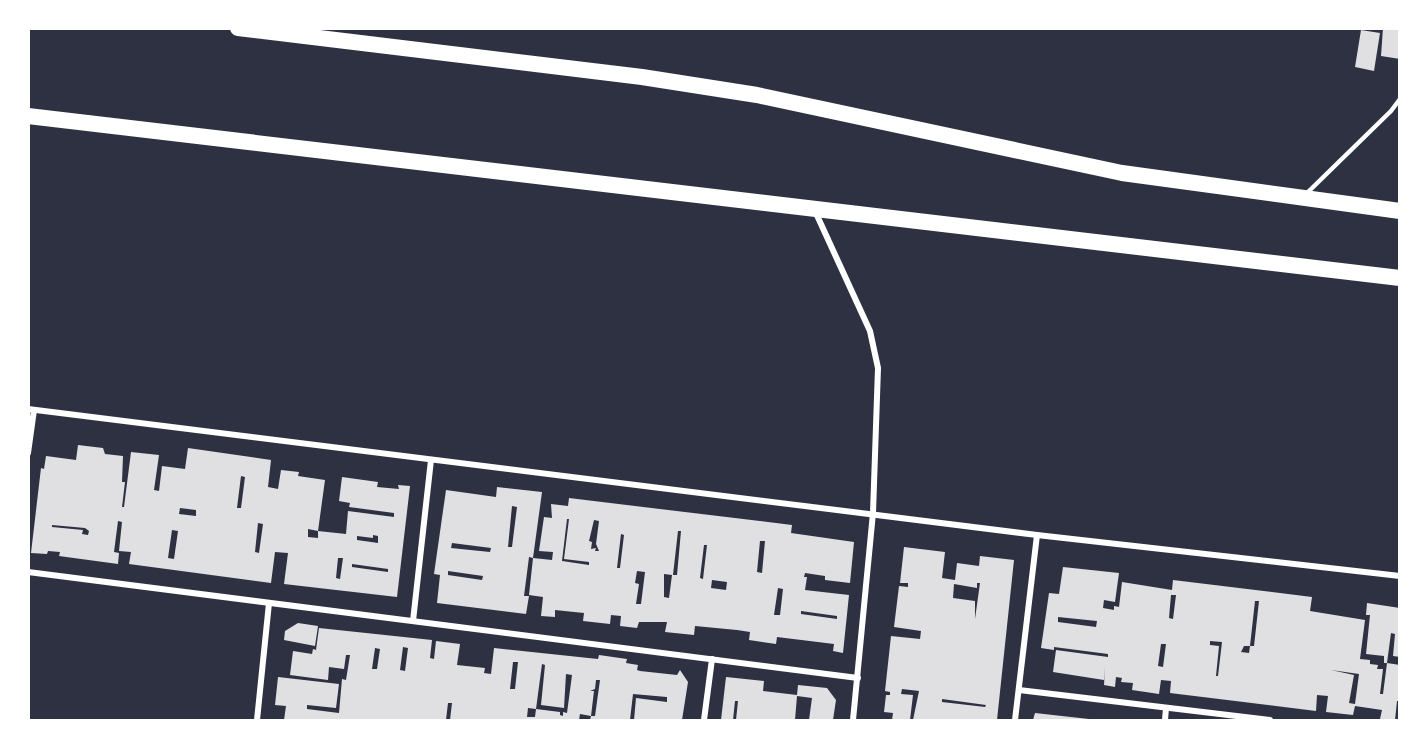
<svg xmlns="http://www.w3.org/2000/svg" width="1428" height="749" viewBox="0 0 1428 749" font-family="'Alegreya Sans',sans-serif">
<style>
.building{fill:#e0e0e3;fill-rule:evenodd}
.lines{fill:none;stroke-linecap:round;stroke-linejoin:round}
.service{stroke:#fff;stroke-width:4.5}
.minor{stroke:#fff;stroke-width:6}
.trunk{stroke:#fff;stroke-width:16}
</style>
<rect width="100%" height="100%" fill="#2d3142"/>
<g class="building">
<polygon points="1383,28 1400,28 1400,59 1381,56"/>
<polygon points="1361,30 1380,33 1374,71 1355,67"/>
<path d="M78,445L103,448L105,454L123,456L122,482H125L122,507H124L131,452L159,455L154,490L159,491L162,466L185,469L188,448L271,460L268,487L278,489L281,470L299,472L298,476L325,480L318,531L308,529V537L318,538V531L346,534L348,511L394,517V513L349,507L350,503L339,501L342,477L378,482L377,487L399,489L398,485L410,486L397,597L284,584L288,553L275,552L271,583L129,564L131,552L119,551L122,522L118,521L114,552L119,553L118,564L59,556L60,552L48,551L47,554L31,553L41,468L44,469L46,456L76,460ZM241,476L245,477L241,508H237ZM180,508L196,510V516L179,514ZM258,523L263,524L259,553L255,552ZM52,525L85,528L89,531L88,535L82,534L83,530L52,527ZM172,530L178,531L174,559L168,558ZM373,535L378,536V543L357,540V536L373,538ZM338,558H343L340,579L336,578ZM352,564L388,569V572L352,567Z"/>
<path d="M497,487L542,492L533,558L529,557L528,565L524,596H529L526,614L437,603L440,575L434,574L446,490L496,497ZM512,506L517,507L512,547H508ZM452,543L491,548L490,552L451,548ZM448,571L483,576L482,580L448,575Z"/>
<path d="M569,498L792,525L791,533L854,542L850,583L825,580V576L805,573L804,577H807L805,590L849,595L843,653L833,651L834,644L777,637L776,644L749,640L750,632L737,630L695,626L694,635L665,632L667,622H639L637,628L620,626L621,616L611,615L610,624L583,621L584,613L555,610V617L541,616L543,597L529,595L533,558L552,560L553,552L539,551L544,517L552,518L551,504L568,506ZM567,519H569L564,559L589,562V565L562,561ZM594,520L599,521L596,544L599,551H595L596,548L591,549L592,542L589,541ZM678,531H681L677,575H673ZM621,534L624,535L620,568H617ZM760,541H765L762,573L757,572ZM704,545H707L703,579L700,578ZM637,571L645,572L641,604H636L639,584L635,583ZM664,574L672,575L669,598L664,597ZM712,580L727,582L726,590L711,588ZM778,588L783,589L780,615H774ZM801,611L837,616V619L801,614Z"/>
<path d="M904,547L945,552L942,578L955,580L957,563L979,566L980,556L1014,560L997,720H913L919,691L902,689L901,694L913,695L910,720H892L893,713L884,712L886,695H890V692L885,691L891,636L920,639L921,631L894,627L899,586L908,587V583H900ZM977,583H980L975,619V601L953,598L954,584L977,588ZM942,699L986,705L985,707L942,702Z"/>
<path d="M1063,567L1119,573L1115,602L1104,600L1103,608L1114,610V606L1119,607L1122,582L1172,590L1173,580L1312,597L1310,611L1365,620L1360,659L1370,660V664L1378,665L1377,669H1383L1380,694H1383L1387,663L1400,665V701H1397L1395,720L1380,719L1382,710L1355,706L1353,715L1326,712L1328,696L1317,695L1316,711L1170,693L1171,681L1161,680L1159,694L1132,690L1133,683L1121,682L1122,678L1116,677L1115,687L1104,685L1105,667L1104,680L1053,672L1056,650L1108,657V654L1054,647V650L1041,648L1049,593L1059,594ZM1171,595H1176L1173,619L1169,618ZM1255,601H1259L1254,646H1250L1249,653L1241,652L1244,646H1250ZM1058,617L1097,621L1096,627L1058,622ZM1210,641L1222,642L1218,676H1216L1219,646L1210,645ZM1161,644H1166L1163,667L1158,666ZM1331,670L1359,674L1355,704L1349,703L1354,675Z"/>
<polygon points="1367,603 1400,608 1400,657 1393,656 1395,634 1391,633 1387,663 1384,663 1384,656 1366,654 1370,615 1366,615"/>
<polygon points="298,623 318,626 315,646 284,640 285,631"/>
<path d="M319,628L432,640L430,658L434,659L436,641L460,644L457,665L485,668L484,673L491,674L494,648L598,659L599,655L627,659L626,663L638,665L637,670L640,671L677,675L680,670L688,682L682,720H634L636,698L667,702V697L633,694L630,720H590L591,716H595L600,680H596L595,689L590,691H594L591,716L580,714L579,720H450L452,703H448L446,720H284L286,706L275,705L278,677L339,684L336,708L307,705V709L339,713L342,679L346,680L350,655H346L344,669L329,667L328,680L290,675L293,651L312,654L313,649L316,650ZM403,647L408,648L405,671L400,670ZM375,648L380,649L377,669H372ZM513,662H518L515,689H510ZM542,664L545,665L541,705L564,708L566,674L572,675L567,713L563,712V716L560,715V712L536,709L535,717H527L528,708L536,709Z"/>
<polygon points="726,677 764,681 763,691 797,695 798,685 827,688 836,700 833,720 809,720 812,698 797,696 795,720 736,720 738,701 735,701 733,720 721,720"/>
<polygon points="1035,713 1089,719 1088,720 1033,720"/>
</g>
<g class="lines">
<polyline class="service" points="1307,193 1391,111 1400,99"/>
<g class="minor">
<polyline points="815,211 870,331 878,368 873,513 853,720"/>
<polyline points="28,409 1037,535 1400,576"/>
<polyline points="28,453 34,410"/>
<polyline points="28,572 858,678"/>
<polyline points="413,621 431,460"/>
<polyline points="1019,690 1270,720"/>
<polyline points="257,720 269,603"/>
<polyline points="704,720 712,659"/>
<polyline points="1015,720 1037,535"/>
<polyline points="1165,720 1166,708"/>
</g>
<g class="trunk">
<polyline points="238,28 642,77 757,95 1122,173 1400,211"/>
<polyline points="28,116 1400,278"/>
</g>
</g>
<rect width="1428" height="749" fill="none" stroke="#ffffff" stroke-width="60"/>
</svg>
